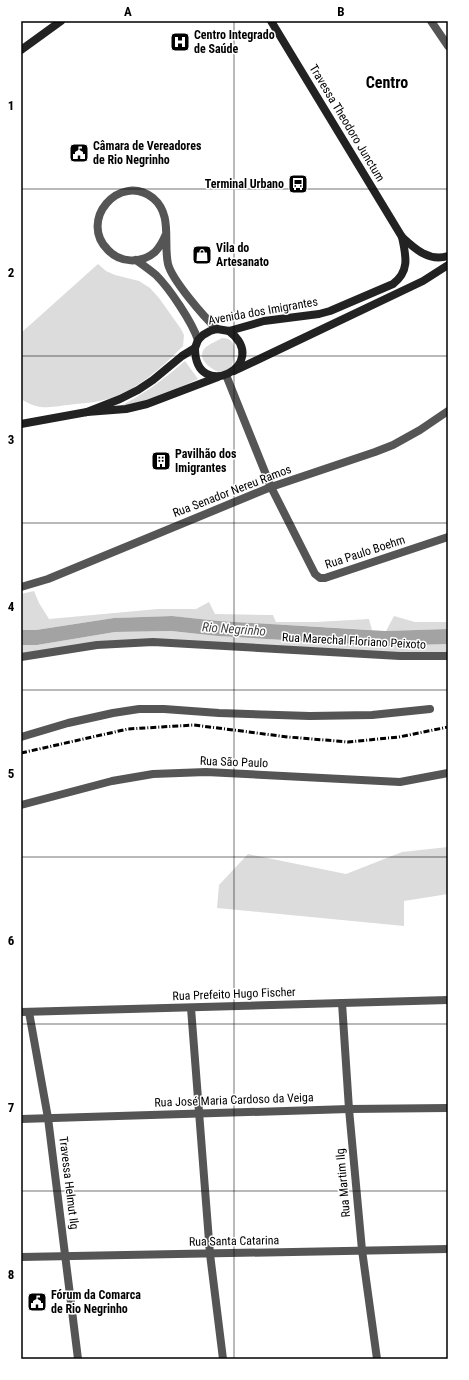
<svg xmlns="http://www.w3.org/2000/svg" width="469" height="1380" viewBox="0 0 469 1380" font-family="'Roboto Condensed',sans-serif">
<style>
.green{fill:#dcdcdc}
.water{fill:#a3a3a3}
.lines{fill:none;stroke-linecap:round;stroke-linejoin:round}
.minor{stroke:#555;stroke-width:8}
.tertiary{stroke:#555;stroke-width:8}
.secondary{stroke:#222;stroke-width:8}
.rail{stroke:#000;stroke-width:3;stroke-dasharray:6 2 1 2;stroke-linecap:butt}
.grid{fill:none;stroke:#000;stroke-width:1;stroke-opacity:0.55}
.labels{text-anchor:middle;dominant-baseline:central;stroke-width:3;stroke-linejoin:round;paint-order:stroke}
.poi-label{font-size:12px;font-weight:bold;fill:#000;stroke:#fff;text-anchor:start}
.street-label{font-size:12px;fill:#000;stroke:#fff}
.water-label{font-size:13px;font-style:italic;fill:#444;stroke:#fff}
.district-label{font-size:16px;font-weight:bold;fill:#000;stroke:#fff}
.neatline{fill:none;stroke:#000;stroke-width:1.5}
.grid-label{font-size:13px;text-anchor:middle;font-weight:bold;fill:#000}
</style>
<rect width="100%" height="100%" fill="#fff"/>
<g class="green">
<path d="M98,264L106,271L115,275L139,281L150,288L159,298L181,329L184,335L183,346C162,367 138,390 108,399C95,403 82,403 68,405C48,407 40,411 21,399V333Z"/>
<path d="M222,338C239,338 235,357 231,368L222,373C213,371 195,359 205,348C209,344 217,341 222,338Z"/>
<path d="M185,361L198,379L170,392L144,401L116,408C142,396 163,380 185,361Z"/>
<polygon points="34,591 39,603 49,619 158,609 196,609 209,602 215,614 273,615 276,622 316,622 369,619 372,630 219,621 171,616 114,618 36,630 21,630 21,594"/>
<polygon points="394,616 415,622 448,622 448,629 386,631"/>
<polygon points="171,631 218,636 385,646 448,644 448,656 153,642 21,657 21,645 37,645 115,632"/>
<polygon points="448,847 448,894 404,901 404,926 217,908 219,885 248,854 346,874 402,852"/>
</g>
<polygon class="water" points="172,616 219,621 385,631 448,629 448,644 385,646 218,636 171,631 115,632 37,645 21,645 21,630 36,630 114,618"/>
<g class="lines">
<g class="minor">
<path d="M166,234C163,241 160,247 155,252C141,264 120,263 108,250C78,221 119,172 153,198C173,215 163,241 168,264C172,280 204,317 217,329"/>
<path d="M136,260C143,265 150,270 156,275C170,289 192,322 198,340"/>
<polyline points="271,487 315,574 320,578 325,578 448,537"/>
<polyline points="21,657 97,645 153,642 400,656 448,656"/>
<polyline points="21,737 68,723 113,713 139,709 164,709 219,713 310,716 372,715 430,709"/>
<polyline points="21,805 112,781 153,774 206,772 400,782 448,773"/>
<polyline points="342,1003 349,1109 362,1250 377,1359"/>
<polyline points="191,1008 210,1254 223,1359"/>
<polyline points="21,1012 448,1000"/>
<polyline points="29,1012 48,1118 78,1359"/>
<polyline points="21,1119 349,1109 448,1108"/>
<polyline points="21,1257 448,1249"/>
</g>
<g class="tertiary">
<polyline points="431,21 448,46"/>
<polyline points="226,375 271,487"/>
<polyline points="21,587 48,579 271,487 375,452 393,445 420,430 448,411"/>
</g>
<g class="secondary">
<path d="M271,21L402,237C415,249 429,262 448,256"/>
<polyline points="21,50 61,21"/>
<path d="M195,348C195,404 273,365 229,331"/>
<polyline points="234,371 423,281 448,265"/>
<path d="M87,412L120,399L138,390L153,380L182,356L195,348L198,340L203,335L210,331L217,329L229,331L264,321L319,314L330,311L393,284C410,271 406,256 402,237"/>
<polyline points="21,424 87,412 126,409 147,404 218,377"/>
</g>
<polyline class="rail" points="21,753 128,729 194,725 288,737 348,742 399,737 448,727"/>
</g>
<path class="grid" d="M234,21V1359M21,189H448M21,356H448M21,523H448M21,690H448M21,857H448M21,1024H448M21,1191H448"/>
<defs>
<symbol id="hospital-square" viewBox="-11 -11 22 22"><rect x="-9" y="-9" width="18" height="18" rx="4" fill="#000" stroke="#fff"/><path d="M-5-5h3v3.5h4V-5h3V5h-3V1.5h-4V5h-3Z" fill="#fff"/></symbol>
<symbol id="civic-square" viewBox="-11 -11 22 22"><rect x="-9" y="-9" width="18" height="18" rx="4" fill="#000" stroke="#fff"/><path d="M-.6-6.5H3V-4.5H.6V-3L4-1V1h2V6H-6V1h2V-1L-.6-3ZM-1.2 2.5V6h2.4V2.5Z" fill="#fff"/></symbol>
<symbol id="bus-square" viewBox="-11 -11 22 22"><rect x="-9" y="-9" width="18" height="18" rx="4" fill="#000" stroke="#fff"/><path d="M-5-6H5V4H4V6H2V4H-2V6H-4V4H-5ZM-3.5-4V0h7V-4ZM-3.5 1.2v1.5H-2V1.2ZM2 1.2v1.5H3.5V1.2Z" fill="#fff"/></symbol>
<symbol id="shop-square" viewBox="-11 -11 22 22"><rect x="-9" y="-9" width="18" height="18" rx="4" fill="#000" stroke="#fff"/><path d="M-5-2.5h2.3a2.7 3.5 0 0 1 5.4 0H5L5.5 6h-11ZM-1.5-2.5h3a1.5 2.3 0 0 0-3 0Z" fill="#fff"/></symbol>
<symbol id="building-square" viewBox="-11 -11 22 22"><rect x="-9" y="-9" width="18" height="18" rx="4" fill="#000" stroke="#fff"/><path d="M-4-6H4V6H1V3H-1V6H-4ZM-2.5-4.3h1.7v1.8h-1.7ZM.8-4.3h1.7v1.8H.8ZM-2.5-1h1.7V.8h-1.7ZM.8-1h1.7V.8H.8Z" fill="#fff"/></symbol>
</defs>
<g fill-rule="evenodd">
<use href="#hospital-square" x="169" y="31" width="22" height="22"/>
<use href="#civic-square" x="68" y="142" width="22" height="22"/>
<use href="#bus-square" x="287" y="173" width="22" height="22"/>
<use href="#shop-square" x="191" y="244" width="22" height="22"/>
<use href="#building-square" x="150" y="450" width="22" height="22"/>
<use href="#civic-square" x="26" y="1291" width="22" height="22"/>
</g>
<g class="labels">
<g class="poi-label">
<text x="194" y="35">Centro Integrado<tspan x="194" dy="14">de Saúde</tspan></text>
<text x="93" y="146">Câmara de Vereadores<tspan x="93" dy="14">de Rio Negrinho</tspan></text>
<text x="284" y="184" text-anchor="end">Terminal Urbano</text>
<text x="216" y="248">Vila do<tspan x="216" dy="14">Artesanato</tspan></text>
<text x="175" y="454">Pavilhão dos<tspan x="175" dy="14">Imigrantes</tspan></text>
<text x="51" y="1295">Fórum da Comarca<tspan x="51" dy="14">de Rio Negrinho</tspan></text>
</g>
<g class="street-label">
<text transform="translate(347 123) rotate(59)">Travessa Theodoro Junctum</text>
<text transform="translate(263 311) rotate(-10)">Avenida dos Imigrantes</text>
<text transform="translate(232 491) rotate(-21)">Rua Senador Nereu Ramos</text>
<text transform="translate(365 552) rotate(-18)">Rua Paulo Boehm</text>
<text transform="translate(354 641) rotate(3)">Rua Marechal Floriano Peixoto</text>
<text transform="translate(234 762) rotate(2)">Rua São Paulo</text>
<text transform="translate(234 994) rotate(-2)">Rua Prefeito Hugo Fischer</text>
<text transform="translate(234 1100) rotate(-2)">Rua José Maria Cardoso da Veiga</text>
<text transform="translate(69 1183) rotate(83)">Travessa Helmut Ilg</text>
<text transform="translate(343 1183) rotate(-95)">Rua Martim Ilg</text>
<text transform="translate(234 1241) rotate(-1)">Rua Santa Catarina</text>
</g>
<g class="water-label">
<text transform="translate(234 629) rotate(4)">Rio Negrinho</text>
</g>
<g class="district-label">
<text x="387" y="82">Centro</text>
</g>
</g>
<rect width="469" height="1380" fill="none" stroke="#ffffff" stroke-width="44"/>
<rect x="22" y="22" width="425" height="1336" class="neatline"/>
<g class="grid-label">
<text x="128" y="16">A</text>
<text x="341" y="16">B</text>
<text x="11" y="110">1</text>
<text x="11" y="277">2</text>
<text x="11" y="444">3</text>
<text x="11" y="611">4</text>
<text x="11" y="778">5</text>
<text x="11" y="945">6</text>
<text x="11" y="1112">7</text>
<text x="11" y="1279">8</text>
</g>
</svg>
